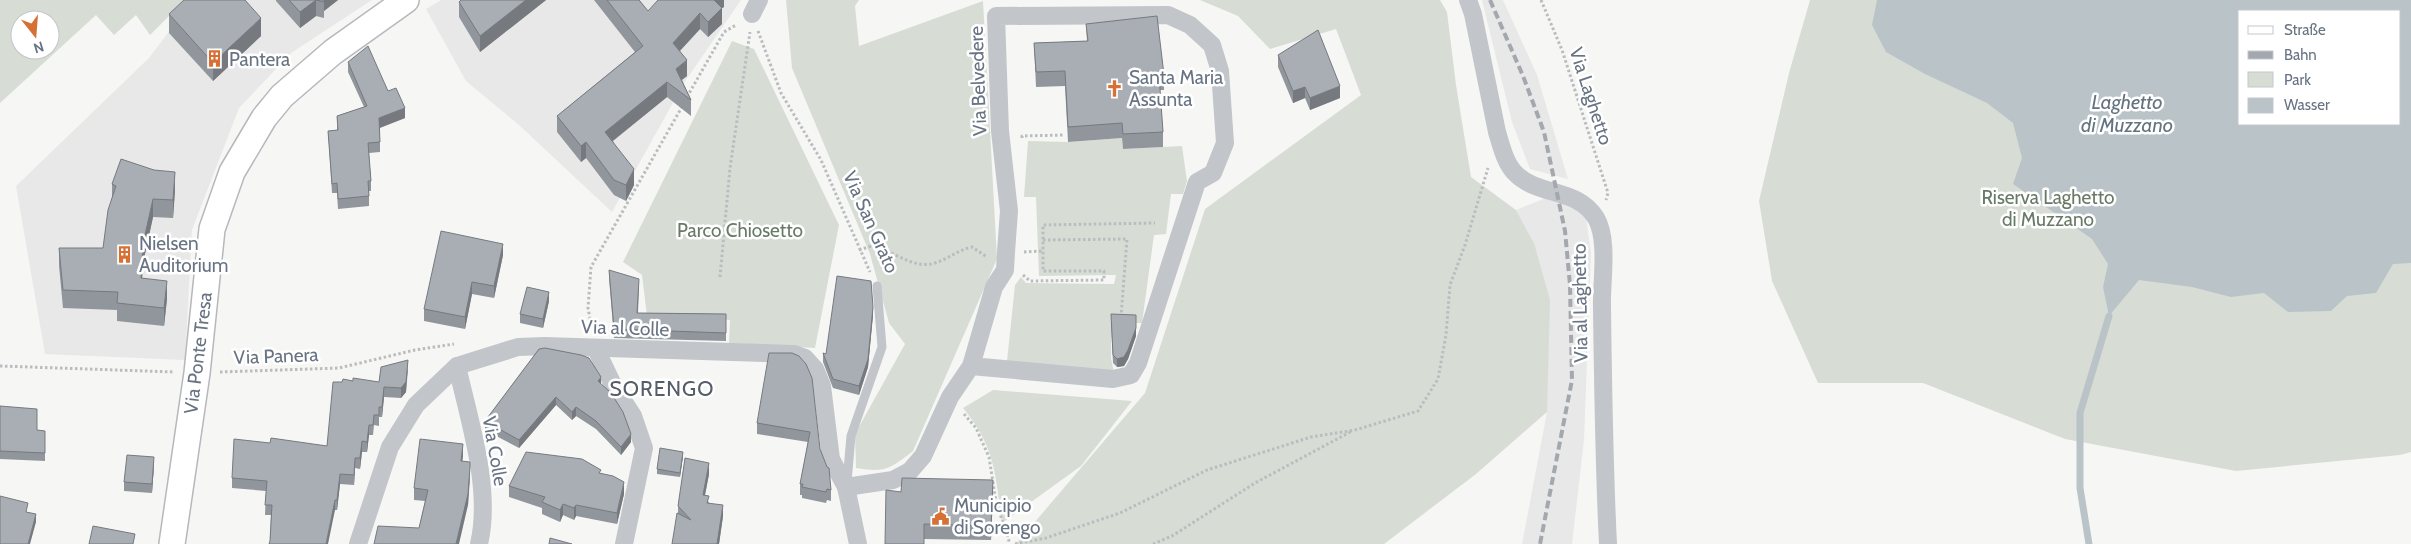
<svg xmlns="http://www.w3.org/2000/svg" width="2411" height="544" viewBox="0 0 2411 544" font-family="Cabin,sans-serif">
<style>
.built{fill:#e7e8e7}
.green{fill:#d7ddd5;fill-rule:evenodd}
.water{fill:#bac3c8;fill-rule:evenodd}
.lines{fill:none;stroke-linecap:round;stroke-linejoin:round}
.stream{stroke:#bac3c8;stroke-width:7}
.secondary-casing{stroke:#b5b8bd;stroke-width:28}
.path{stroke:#babcbf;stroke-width:3;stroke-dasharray:2.5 2.5;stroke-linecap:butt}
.service{stroke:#c2c5c9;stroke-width:9}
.minor{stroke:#c2c5c9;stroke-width:18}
.secondary{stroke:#fff;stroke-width:25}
.rail{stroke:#a4a8ae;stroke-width:4;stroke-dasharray:8 4;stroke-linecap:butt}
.wall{fill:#91969c}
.shaded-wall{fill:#767a7f}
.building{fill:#a9aeb5;stroke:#767a7f}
.labels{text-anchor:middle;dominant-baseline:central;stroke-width:5;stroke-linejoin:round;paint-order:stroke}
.poi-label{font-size:19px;fill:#687383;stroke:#fff;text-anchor:start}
.street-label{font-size:19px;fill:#687383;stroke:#fff}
.park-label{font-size:19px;fill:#687a66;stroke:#fff}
.water-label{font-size:20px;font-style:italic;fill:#63737f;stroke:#fff}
.quarter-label{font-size:21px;letter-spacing:1px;fill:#555d68;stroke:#fff}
</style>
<rect width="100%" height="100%" fill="#f6f7f4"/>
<g class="built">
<polygon points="193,0 372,0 291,53 239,108 192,230 185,360 45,354 16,186 149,58"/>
<polygon points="441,0 741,0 684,83 612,212 519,125 466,81 426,9"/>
<polygon points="1482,0 1503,0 1537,75 1568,179 1530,169 1512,122"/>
<polygon points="1546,198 1570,203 1586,218 1591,253 1584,440 1572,544 1522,544 1547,412 1534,243 1516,210"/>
</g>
<g class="green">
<path d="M0,0H185L150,35L136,15L114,35L96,15L0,103ZM20,20H50V50H20Z"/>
<path d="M786,0H859L855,6L859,46L983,1L997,259L913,451C890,469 885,473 856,468L855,434L905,344L889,323L870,254L792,68Z"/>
<polygon points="1200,0 1440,0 1447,12 1456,85 1471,177 1516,210 1534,243 1550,300 1547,412 1476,474 1384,544 1016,544 1145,393 1205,209 1361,95 1336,29 1270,49 1238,16"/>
<path d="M1810,0H2411V452L2400,455L2236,471L2065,439L1923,383H1818L1772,281L1759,201L1789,73ZM2240,11H2400V124H2240Z"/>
<polygon points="732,41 754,49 839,225 815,348 729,343 730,320 647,316 642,275 623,262"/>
<polygon points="1122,138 1123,149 1182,146 1187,181 1183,194 1171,194 1166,234 1154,235 1142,323 1111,323 1111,358 1114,373 1007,361 1015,285 1021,277 1026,283 1114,284 1116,275 1039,276 1036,197 1024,197 1028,141 1068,142"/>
<path d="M993,390L1132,401L1081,466L1002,523C995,474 996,448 963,408Z"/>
</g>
<path class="water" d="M1877,0H2411V263L2393,264L2376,293L2347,296L2331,311L2288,312L2264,293L2231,297L2192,287L2139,280L2109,316L2103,287L2108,264L2092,239L2013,184L2022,158L2013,123L1987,103L1925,74L1886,52L1872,25ZM2240,11H2400V124H2240Z"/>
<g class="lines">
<polyline class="stream" points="2089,544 2080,488 2080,413 2109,316"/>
<defs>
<polyline id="secondary" points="172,544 197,373 212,229 232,172 264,118 282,96 333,52 406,0"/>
</defs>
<use href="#secondary" class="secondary-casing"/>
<g class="path">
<polyline points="1541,0 1562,50 1608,193 1606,200"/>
<polyline points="758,31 781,93 821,160 870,272"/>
<polyline points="687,97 724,32 736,25"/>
<polyline points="1022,138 1022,136 1063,135"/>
<polyline points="1043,240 1127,239 1121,317"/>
<path d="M859,250L875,245C890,251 914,268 931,264C946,261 957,250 972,247L987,257"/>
<polyline points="1024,252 1043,251"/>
<polyline points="1023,275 1030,281 1104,280 1104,271 1043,271 1043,225 1155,223"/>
<polyline points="720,277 730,168 750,32"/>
<polyline points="592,329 588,308 591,267 683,105"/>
<polyline points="0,366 174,372"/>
<polyline points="220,372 339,368 415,350 454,344"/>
<polyline points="964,414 976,428 989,457 996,502 1010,544"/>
<polyline points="1015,544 1046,538 1120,513 1207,470 1311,437 1355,430 1418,411 1438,379 1446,335 1450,285 1465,245 1488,168"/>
<polyline points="1153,544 1172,536 1255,483 1352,431"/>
</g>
<polyline class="service" points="847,482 851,436 882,347 877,286"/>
<g class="minor">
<path d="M1468,0L1473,14L1497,132C1501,145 1505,163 1515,173C1538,197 1577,187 1596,218C1609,240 1601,283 1602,308C1603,387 1604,465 1608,544"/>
<polyline points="752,14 759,0"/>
<polyline points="596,349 614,387 633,416 644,448 624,544"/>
<path d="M457,366C469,420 492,489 479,544"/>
<polyline points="846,487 893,480 910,471 923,456 950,397 971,366 1113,379 1131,375 1138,363 1197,182 1213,173 1225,143 1220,71 1212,45 1190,25 1168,15 996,16 1000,131 1009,211 1006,252 1005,270 994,287 971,366"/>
<polyline points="358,544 390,447 416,405 457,366 518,347 545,346 794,354 805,358 815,369 822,386 831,459 846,487 858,544"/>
</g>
<use href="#secondary" class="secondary"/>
<polyline class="rail" points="1490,0 1523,76 1544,132 1565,231 1570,285 1572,380 1540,544"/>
</g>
<g class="wall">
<polygon points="276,0 338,0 324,11 324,18 316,16 300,28 276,1"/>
<polygon points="461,0 546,0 480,52 459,17 459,2"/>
<polygon points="594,0 639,0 648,11 724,0 724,7 722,8 722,24 708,37 700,29 680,51 687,76 682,80 691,100 691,116 667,97 613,141 634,185 626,201 614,195 586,158 581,162 557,132 557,116 635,52"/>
<polygon points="169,14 261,36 213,81 169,33"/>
<polygon points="1086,24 1164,75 1164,90 1160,90 1163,132 1163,147 1123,149 1122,138 1068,142 1065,86 1036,87 1034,43 1087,41"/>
<polygon points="1278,55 1340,98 1310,110 1305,98 1293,103 1278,67"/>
<polygon points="348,62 388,91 405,118 380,128 380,152 369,153 371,181 371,191 369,191 369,206 338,209 337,193 332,193 328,131 337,130 337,116 364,107 348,72"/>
<polygon points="112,184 175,190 173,218 153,217 143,263 142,279 167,299 164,326 117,321 117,310 63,308 59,266 59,248 103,248 112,197"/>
<polygon points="503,255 494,298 472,294 465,329 424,321 424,309"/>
<polygon points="609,270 639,287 638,313 726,314 726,341 614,338 609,278"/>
<polygon points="549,301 543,328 520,323 520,314"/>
<polygon points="873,315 868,367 859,395 833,388 823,362 823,353 826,354"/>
<polygon points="1111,323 1136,336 1128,359 1124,366 1117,367 1113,363"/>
<polygon points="539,349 601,385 631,442 621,455 596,429 576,416 572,420 556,405 519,448 485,430 485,421"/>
<polygon points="792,353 820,449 831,490 831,501 827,500 826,503 802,498 802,495 800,495 800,484 808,442 757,434 757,423"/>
<polygon points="408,370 406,392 401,398 384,397 382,417 379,417 379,426 374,425 373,435 369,435 367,452 362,452 360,469 355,468 354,485 340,484 337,510 335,510 270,541 271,515 265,515 266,491 232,488 232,478 270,443 327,446 342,382 353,381 379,382"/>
<polygon points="0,406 37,430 45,431 45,461 0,459"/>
<polygon points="463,456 462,461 470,479 468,505 419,528 425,501 414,500 414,488"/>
<polygon points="683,456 680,477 657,474 657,469"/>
<polygon points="154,465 152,493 124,491 124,482"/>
<polygon points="601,473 624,494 617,524 576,516 574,520 563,515 560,522 542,514 542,508 509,497 509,486"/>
<polygon points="709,474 705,495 709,503 723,516 719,544 672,544 678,513 678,506"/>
<polygon points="901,492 993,495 991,540 924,539 924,544 885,544"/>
</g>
<g class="shaded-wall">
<polygon points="316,0 316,16 300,28 300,12"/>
<polygon points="324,0 338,0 324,11 324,18"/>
<polygon points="526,0 546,0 480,52 480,36"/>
<polygon points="714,0 724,0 724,7 722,8 722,24 708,37 708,22"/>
<polygon points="700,13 700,29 673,58 673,43"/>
<polygon points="261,18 261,36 213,81 213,63"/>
<polygon points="687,60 687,76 676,84 676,69"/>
<polygon points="667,82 667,97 605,147 605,132"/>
<polygon points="1340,86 1340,98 1310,110 1310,98"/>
<polygon points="1305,87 1305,98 1293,103 1293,91"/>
<polygon points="405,108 405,118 379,128 379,118"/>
<polygon points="586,142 586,158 581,162 581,146"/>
<polygon points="634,169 634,185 626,201 626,185"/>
<polygon points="175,172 175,190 173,218 173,200"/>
<polygon points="153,199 153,217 143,263 141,297 141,278 143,244"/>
<polygon points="503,244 503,255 494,298 494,286"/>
<polygon points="167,281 167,299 164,326 164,308"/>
<polygon points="472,282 472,294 465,329 465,317"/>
<polygon points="549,292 549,301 543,328 543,319"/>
<polygon points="873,307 873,315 868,367 859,395 859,386"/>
<polygon points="1136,315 1136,336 1128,359 1124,366 1117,367 1117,359"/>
<polygon points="408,360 406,392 401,398 401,388"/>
<polygon points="601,377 601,385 598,381"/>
<polygon points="384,387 384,397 382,417 382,407"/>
<polygon points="556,397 556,405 519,448 519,440"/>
<polygon points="576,407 576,416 572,420 572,412"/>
<polygon points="369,425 369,435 367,452 367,442"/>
<polygon points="631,434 631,442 621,455 621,447"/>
<polygon points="362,441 362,452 360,469 360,458"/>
<polygon points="463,444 463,456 461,473 461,461"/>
<polygon points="683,452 683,456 680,477 680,473"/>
<polygon points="154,457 154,465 152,493 152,484"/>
<polygon points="355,458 355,468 354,485 354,475"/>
<polygon points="709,463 709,474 703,505 703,495"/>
<polygon points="470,467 468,505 459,544 456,544"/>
<polygon points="340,474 340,484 337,510 337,500"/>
<polygon points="993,480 993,495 991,540 991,526"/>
<polygon points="624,482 624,494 617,524 617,513"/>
<polygon points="335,500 335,510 328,544 326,544"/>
<polygon points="563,504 563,515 560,522 560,510"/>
<polygon points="576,505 576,516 574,520 574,508"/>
<polygon points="723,505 723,516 719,544 717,544"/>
<polygon points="36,514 36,522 30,544 28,544"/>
</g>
<g class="building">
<polygon points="184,0 245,0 261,18 213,63 169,14"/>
<polygon points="289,0 324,0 324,2 316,0 300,12"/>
<polygon points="461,0 526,0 480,36 459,2"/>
<polygon points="607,0 639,0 648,11 658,0 714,0 722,8 708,22 700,13 673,43 687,60 676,69 691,100 667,82 605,132 634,169 626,185 614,180 586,142 581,146 557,116 643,46"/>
<polygon points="1157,16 1164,75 1159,75 1163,132 1123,134 1122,123 1068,127 1065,71 1036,72 1034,43 1088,41 1086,24"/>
<polygon points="1318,30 1340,86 1310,98 1305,87 1293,91 1278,55"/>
<polygon points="368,46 388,91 396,88 405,108 379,118 380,142 368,143 371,181 368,181 369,196 338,199 337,183 332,184 328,131 338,130 337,116 367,106 348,62"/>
<polygon points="121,159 154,170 175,172 173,200 153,199 143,244 141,278 167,281 164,308 117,303 118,292 63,290 59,248 103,248 108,210 116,186 112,184"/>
<polygon points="441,231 503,244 494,286 472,282 465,317 424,309"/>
<polygon points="609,270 639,279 637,313 726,314 726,333 614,329"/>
<polygon points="837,276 871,281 873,307 868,359 859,386 833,379 823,353 826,354"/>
<polygon points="527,287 549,292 543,319 520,314"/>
<polygon points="1111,314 1136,315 1136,328 1128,350 1124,357 1117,359 1113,355"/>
<polygon points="545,348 581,355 589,358 601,377 598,381 611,393 623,412 631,434 621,447 596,421 576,407 572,412 556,397 519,440 485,421 539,349"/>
<polygon points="769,353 792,353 799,356 806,364 812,378 820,449 827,467 829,468 831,490 827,489 826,492 802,487 803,484 800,484 810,432 757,423"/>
<polygon points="408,360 406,382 401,388 384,387 382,407 379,407 379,415 374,415 373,425 369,425 367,442 362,441 360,458 355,458 354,475 340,474 337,500 335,500 326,544 269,544 270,541 272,505 265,505 267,481 232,478 234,439 270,443 271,438 327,446 333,382 342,382 343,379 353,381 353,378 379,382 381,367"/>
<polygon points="0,406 37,409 37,430 45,431 45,453 0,451"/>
<polygon points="420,439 463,444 461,461 470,462 470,467 468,494 456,544 374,544 378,526 419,528 428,490 414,488"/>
<polygon points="660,448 683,452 680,473 657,469"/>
<polygon points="526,452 582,459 601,470 599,473 613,476 624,482 617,513 576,505 574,508 563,504 560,510 542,502 545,497 509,486"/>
<polygon points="127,455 154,457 152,484 124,482"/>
<polygon points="685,458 709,463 703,495 709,496 707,503 723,505 717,544 672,544 677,513 691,520 678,506"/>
<polygon points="902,478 993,480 991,526 924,524 924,544 885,544 886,490 901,492"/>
<polygon points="0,496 28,503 26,512 36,514 28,544 0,544"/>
<polygon points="93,526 135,534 133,544 89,544"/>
<polygon points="550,538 572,544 549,544"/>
</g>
<defs>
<symbol id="building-bare" viewBox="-9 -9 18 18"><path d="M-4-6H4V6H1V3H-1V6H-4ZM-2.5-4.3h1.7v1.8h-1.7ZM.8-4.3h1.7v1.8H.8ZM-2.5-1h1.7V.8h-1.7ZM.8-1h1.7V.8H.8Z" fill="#d67035" stroke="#fff" stroke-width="2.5" paint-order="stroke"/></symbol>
<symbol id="church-bare" viewBox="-9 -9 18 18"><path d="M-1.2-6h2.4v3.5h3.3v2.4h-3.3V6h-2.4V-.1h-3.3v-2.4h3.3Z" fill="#d67035" stroke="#fff" stroke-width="2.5" paint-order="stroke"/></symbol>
<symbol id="civic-bare" viewBox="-9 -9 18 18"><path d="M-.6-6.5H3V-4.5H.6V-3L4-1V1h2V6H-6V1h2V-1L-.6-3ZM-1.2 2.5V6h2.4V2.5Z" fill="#d67035" stroke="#fff" stroke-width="2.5" paint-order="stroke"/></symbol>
</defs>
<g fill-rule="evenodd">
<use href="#building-bare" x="202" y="46" width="25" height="25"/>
<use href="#church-bare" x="1102" y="76" width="25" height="25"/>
<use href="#building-bare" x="112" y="242" width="25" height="25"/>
<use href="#civic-bare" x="928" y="504" width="25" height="25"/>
</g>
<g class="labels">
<g class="poi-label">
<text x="229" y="59">Pantera</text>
<text x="1129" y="77">Santa Maria<tspan x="1129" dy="22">Assunta</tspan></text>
<text x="139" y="243">Nielsen<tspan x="139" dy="22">Auditorium</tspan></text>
<text x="954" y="505">Municipio<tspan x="954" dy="22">di Sorengo</tspan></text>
</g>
<g class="street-label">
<text transform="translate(978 81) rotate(-92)">Via Belvedere</text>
<text transform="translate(1591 96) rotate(72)">Via Laghetto</text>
<text transform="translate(871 222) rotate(66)">Via San Grato</text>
<text transform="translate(1580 303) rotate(-91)">Via al Laghetto</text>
<text transform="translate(625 328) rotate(2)">Via al Colle</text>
<text transform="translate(198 353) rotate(-83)">Via Ponte Tresa</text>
<text transform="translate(276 356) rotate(-2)">Via Panera</text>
<text transform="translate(495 451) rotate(80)">Via Colle</text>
</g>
<g class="park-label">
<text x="2048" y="197">Riserva Laghetto<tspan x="2048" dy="22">di Muzzano</tspan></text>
<text x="740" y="230">Parco Chiosetto</text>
</g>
<g class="water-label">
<text x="2127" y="102">Laghetto<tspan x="2127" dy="23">di Muzzano</tspan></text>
</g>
<g class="quarter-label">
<text x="662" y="388">SORENGO</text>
</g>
</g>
<rect x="2238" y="10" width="162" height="115" fill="#ffffff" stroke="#c3c7cd"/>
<rect x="2248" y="26" width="25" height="8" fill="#ffffff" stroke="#c3c7cd"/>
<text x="2284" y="35" font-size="15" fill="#687383">Straße</text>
<rect x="2248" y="51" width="25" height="8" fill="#a4a8ae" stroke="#c3c7cd"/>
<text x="2284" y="60" font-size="15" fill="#687383">Bahn</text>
<rect x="2248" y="72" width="25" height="15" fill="#d7ddd5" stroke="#c3c7cd"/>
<text x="2284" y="85" font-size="15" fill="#687383">Park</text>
<rect x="2248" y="98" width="25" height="15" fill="#bac3c8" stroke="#c3c7cd"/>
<text x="2284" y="110" font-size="15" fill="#687383">Wasser</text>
<g transform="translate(35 35) rotate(163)"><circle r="24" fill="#ffffff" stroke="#c3c7cd"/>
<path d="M0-4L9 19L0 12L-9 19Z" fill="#d67035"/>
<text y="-8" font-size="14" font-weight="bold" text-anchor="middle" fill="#687383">N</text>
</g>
</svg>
